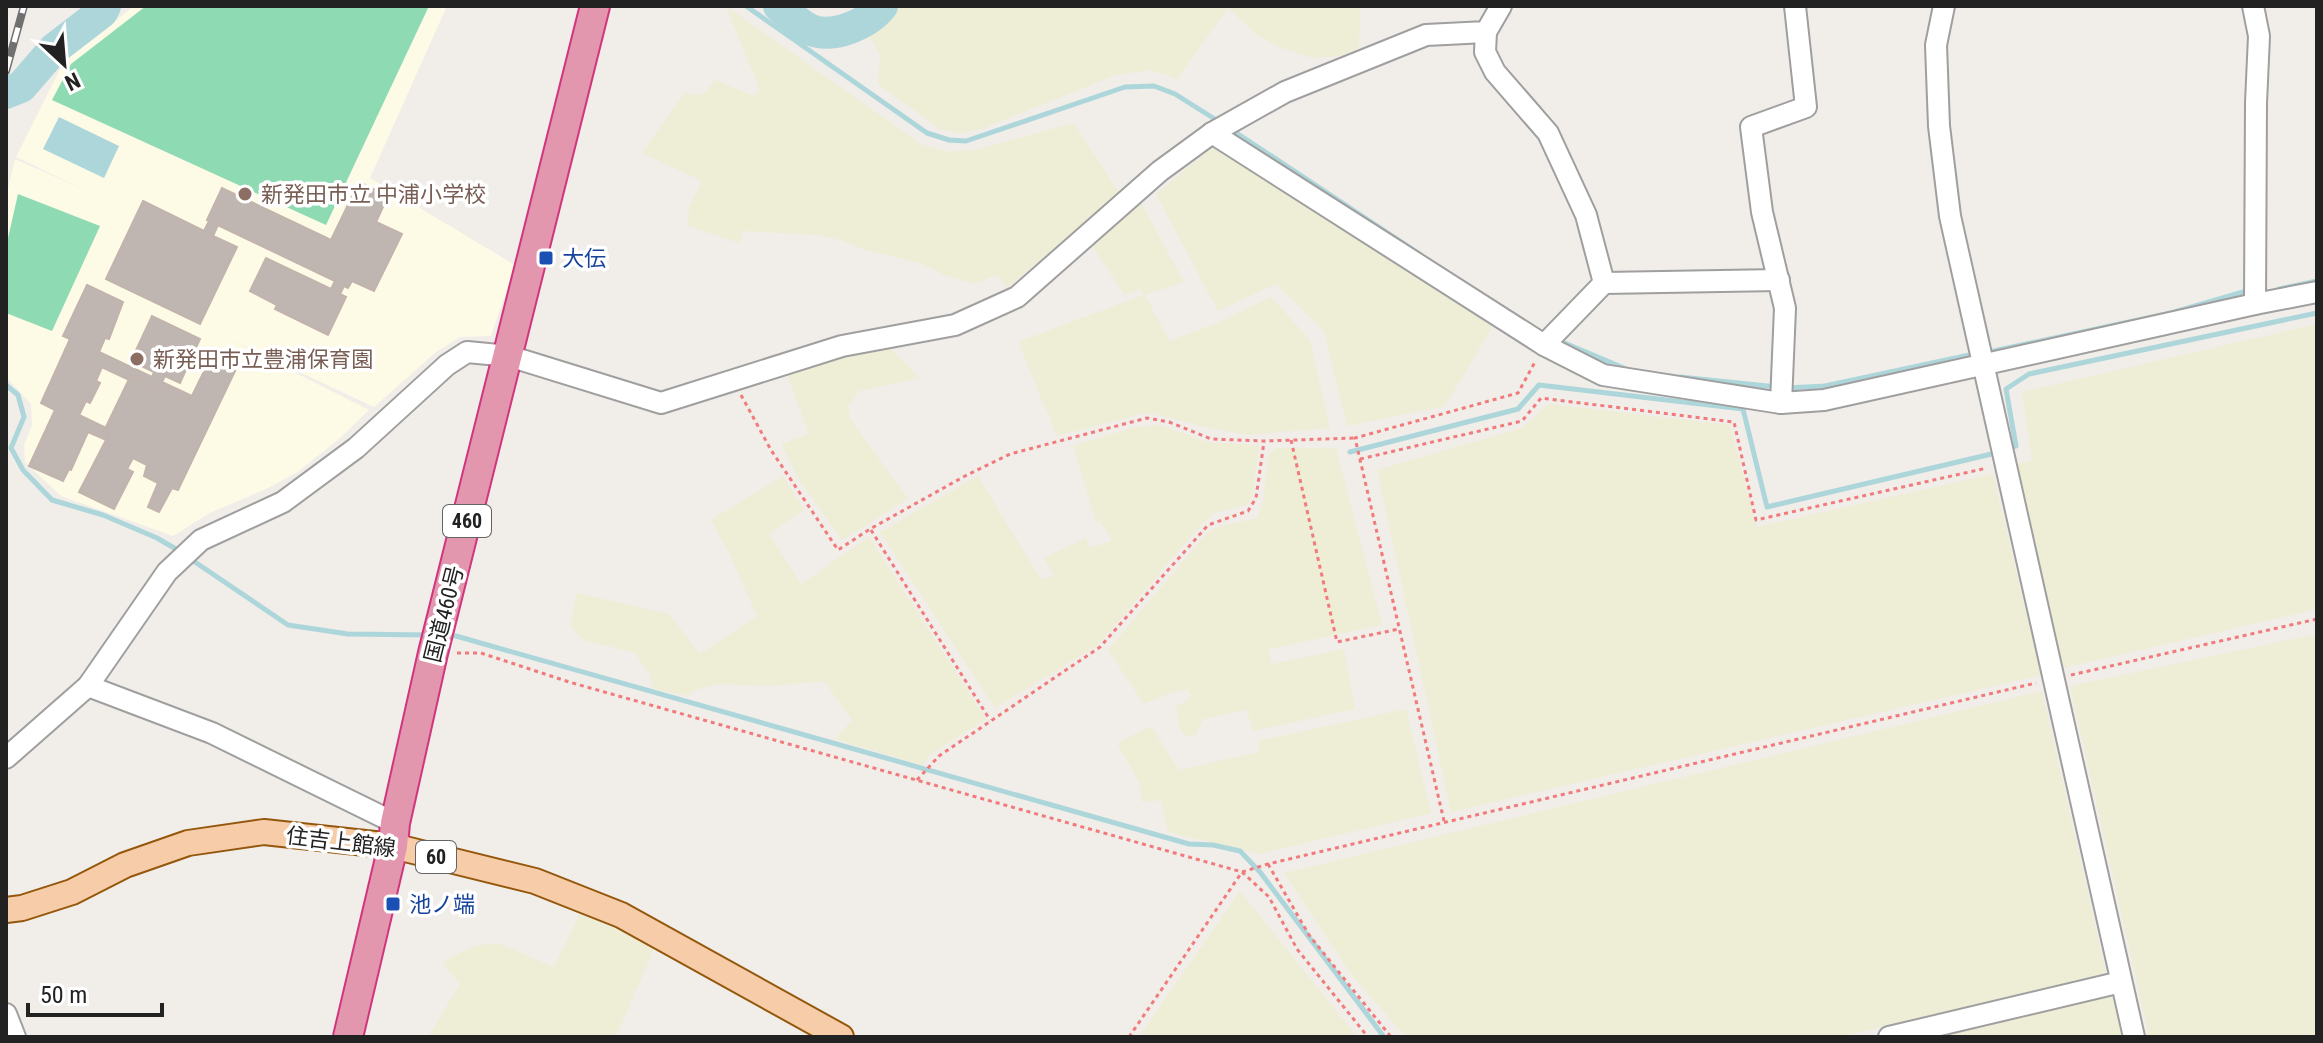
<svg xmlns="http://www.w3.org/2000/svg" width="2323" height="1043" viewBox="0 0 2323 1043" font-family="'Roboto Condensed','Noto Sans JP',sans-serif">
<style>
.education{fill:#fdfae6}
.farmland{fill:#eeedd6}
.pitch{fill:#8ddab3}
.water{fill:#add6db}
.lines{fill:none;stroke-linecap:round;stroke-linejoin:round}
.stream{stroke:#add6db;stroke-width:5}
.river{stroke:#add6db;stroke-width:32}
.building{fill:#bfb6b2;stroke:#c2b3ac;stroke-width:2}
.minor-casing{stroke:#9f9f9f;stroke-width:24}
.major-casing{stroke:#94570b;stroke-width:28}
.highway-casing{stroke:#d0357d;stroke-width:32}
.path{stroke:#f17b7c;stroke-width:3;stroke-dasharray:4 4;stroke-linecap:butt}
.minor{stroke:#fff;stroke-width:20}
.major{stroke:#f6cca9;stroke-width:24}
.highway{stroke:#e297ae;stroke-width:28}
.rail-casing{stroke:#707070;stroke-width:8}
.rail{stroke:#fff;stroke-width:5;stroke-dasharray:15;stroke-linecap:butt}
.education-dot{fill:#8d6e63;stroke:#fff;stroke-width:3}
.transit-dot{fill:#1a4fb4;stroke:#fff;stroke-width:3}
.labels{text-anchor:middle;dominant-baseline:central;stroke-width:7;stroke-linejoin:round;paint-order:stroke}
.shield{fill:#fff;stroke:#646464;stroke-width:2}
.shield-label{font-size:20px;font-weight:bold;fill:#222}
.education-label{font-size:22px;fill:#785e54;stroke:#fff;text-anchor:start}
.transit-label{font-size:22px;fill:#164399;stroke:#fff;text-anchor:start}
.street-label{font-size:22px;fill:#222;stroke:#fff}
</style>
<rect width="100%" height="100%" fill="#f1ede9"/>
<polygon class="education" points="134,6 447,6 370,178 515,265 491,336 460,337 436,352 374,407 229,339 369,410 338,440 296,473 266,489 210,513 173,536 61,496 25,462 24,445 32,425 31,404 6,377 6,196 15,159 83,189 16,157 64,61"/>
<g class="farmland">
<polygon points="726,6 921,144 947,152 978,149 1074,123 1121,196 1006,288 998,275 973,284 945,275 920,263 865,250 841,240 816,235 744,231 739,243 688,226 689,207 702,181 642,153 684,93 703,95 715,80 754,96 760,90"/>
<polygon points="896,6 1360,6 1359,48 1339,56 1312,58 1279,47 1257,35 1228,8 1177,79 1151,70 1116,75 982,129 960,133 941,130 878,84 880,54 864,26"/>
<polygon points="1214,146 1493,326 1445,406 1347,426 1324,331 1276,284 1218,311 1156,194"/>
<polygon points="1140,201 1184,282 1145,295 1169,341 1213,325 1271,297 1310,340 1330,428 1248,435 1204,427 1171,418 1145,413 1057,436 1018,342 1144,295 1140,290 1124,294 1091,244"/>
<polygon points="2317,324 2317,609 2063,668 2014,465 2032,460 2022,392"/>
<polygon points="887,345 920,378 859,391 848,407 851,420 908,499 842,540 800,481 781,444 809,434 787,374 854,349"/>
<polygon points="1549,404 1730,425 1757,527 1993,474 2041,675 1451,812 1377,470 1522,428"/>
<polygon points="1160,425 1207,442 1259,445 1252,498 1247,505 1214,513 1200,526 1098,645 995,708 880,532 978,476 1041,580 1054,575 1044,558 1086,538 1090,548 1112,541 1101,522 1096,522 1073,446 1135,427"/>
<polygon points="1276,448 1336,448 1382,625 1269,649 1272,664 1344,649 1355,709 1253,731 1247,710 1203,719 1195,737 1185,736 1180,728 1176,707 1192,696 1188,690 1172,692 1144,704 1108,650 1208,532 1218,527 1257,518 1263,501 1268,456"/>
<polygon points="783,476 804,510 769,534 801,584 869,537 986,719 931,754 922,765 835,739 852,720 824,681 773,686 718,684 691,691 690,696 653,689 650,675 635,653 584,640 571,627 576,593 669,614 700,654 757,616 728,551 711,520"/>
<polygon points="2317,634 2317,1037 2149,1037 2070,686"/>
<polygon points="2042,691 2106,973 1840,1037 1406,1037 1351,974 1284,873"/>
<polygon points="1406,709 1431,813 1259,854 1168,832 1161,800 1142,802 1139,782 1117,743 1151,726 1179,770 1259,752 1258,741"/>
<polygon points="1240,891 1294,958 1357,1037 1139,1037"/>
<polygon points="580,914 656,944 616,1037 428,1037 460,984 442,962 474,946 498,943 554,967"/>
<polygon points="2115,994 2124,1037 1939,1037"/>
</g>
<g class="pitch">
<polygon points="146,6 429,6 326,225 52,100 71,64"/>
<polygon points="18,194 100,226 52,331 6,313 6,247"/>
</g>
<polygon class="water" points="59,117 119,146 104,178 43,149"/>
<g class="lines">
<g class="stream">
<polyline points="746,6 927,133 949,140 966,141 1125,87 1154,86 1175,94 1221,123"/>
<polyline points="1229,128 1418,253"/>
<polyline points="2279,289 2317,281"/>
<polyline points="1555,339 1631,371"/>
<polyline points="1984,353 2171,313 2250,290"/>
<polyline points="1680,377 1777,387"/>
<polyline points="6,385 18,395 24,417 11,448 23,470 52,500 103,515 157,538 181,552"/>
<polyline points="1787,388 1825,386 1974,354"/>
<polyline points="2009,449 2016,446 2006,389 2029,374 2317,313"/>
<polyline points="1350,452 1518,409 1539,385 1743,409 1767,507 2000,452"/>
<polyline points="189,558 288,625 348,634 430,635"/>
<polyline points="448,636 456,636 1189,844 1213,845 1240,851 1260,872 1384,1037"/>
</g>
<g class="river">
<path d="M779,6C789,14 799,25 811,30C833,39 868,24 882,6"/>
<polyline points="6,93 21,87 54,49 102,12 105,6"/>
</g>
</g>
<g class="building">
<polygon points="359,182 388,196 376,222 402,234 374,291 352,281 348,288 344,286 340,294 346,297 328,335 275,309 277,305 250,291 266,258 331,289 335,281 207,220 222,188 331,240"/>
<polygon points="143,201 204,231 209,221 218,225 213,236 237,247 200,324 106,279"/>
<polygon points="87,285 123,302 109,339 105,338 99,352 152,377 154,372 131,361 152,316 200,339 180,383 165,376 162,382 192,396 189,402 131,375 129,380 65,350 70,339 63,336"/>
<polygon points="65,350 102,367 96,381 100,383 90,403 86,401 79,415 106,428 104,431 109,433 106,440 88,432 71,470 69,469 63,481 29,466 55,410 41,403"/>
<polygon points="210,359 235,371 178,490 172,488 159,512 148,507 158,483 144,476 147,465 133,458 127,469 133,472 114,509 79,492 106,440 109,433 104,431 131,375 189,402"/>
</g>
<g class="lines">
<defs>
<g id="minor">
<polyline points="1944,6 1936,45 1939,126 1950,216 2134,1037"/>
<polyline points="2253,6 2259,36 2256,103 2255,304"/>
<polyline points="1486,32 1485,52 1495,72 1548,133 1586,215 1604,283 1544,345"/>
<polyline points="1212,133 1544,345 1603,375 1781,403 1824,400 2255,304 2317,292"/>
<polyline points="1604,283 1779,280"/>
<polyline points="1781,403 1785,308 1762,212 1751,127 1806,107 1795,6"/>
<polyline points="88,686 212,733 395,823"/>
<polyline points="6,758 88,686 167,572 201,540 283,502 356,448 447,365 467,352 509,356 661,403 842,346 955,325 1017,297 1160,171 1212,133 1285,92 1426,35 1486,32 1501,6"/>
<polyline points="6,1014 15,1037"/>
<polyline points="1889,1037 2121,982"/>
</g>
<polyline id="major" points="6,910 22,908 72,892 125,865 188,843 264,832 393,846 535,881 621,915 841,1037"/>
<polyline id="highway" points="348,1037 393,846 395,823 433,653 595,6"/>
</defs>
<use href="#minor" class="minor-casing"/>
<use href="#major" class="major-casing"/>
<use href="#highway" class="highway-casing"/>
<g class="path">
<polyline points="741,395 771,450 838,550 870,529 965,476 1010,454 1147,418 1169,422 1211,439 1264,441 1355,438"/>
<polyline points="1291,440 1337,642 1399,629"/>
<polyline points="1360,459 1522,421 1541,398 1734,422 1756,520 1987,468"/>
<polyline points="871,530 990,720"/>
<polyline points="457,653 481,653 569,682 1242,872 1269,897 1297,949 1368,1037"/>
<polyline points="2071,675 2317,619"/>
<polyline points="917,780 939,756 1100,647 1208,525 1248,511 1256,498 1264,442"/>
<polyline points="1444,821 1355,438 1518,393 1536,360"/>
<polyline points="1268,864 1309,935 1391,1037"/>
<polyline points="1129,1037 1242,872 1268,864 2036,683"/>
</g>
<use href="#minor" class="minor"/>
<use href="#major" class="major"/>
<use href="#highway" class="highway"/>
<defs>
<polyline id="rail" points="6,71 24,6"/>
</defs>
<use href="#rail" class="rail-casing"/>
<use href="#rail" class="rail"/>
</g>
<g class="education-dot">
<circle cx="245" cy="194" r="8"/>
<circle cx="137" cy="359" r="8"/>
</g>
<g class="transit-dot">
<rect x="538" y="250" width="16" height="16" rx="4"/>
<rect x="385" y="896" width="16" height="16" rx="4"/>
</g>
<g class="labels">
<g class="shield">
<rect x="443" y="505" width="48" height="32" rx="6"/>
<rect x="416" y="841" width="40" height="32" rx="6"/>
</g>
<g class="shield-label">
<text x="467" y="521">460</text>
<text x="436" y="857">60</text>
</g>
<g class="education-label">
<text x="261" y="194">新発田市立 中浦小学校</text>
<text x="153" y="359">新発田市立豊浦保育園</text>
</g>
<g class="transit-label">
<text x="562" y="258">大伝</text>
<text x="409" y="904">池ノ端</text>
</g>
<g class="street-label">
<text transform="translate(444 614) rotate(-76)">国道460号</text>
<text transform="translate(341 842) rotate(7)">住吉上館線</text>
</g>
</g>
<rect width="2323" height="1043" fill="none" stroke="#222222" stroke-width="16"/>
<g transform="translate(64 64) rotate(154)" stroke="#ffffff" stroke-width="6" paint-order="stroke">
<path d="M0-6L14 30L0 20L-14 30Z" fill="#222222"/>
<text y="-12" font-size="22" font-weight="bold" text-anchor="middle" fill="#222222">N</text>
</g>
<path d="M28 1003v12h134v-12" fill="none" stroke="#222222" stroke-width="4"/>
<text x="40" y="1003" font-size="24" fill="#222222" stroke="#ffffff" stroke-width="6" paint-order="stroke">50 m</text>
</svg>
